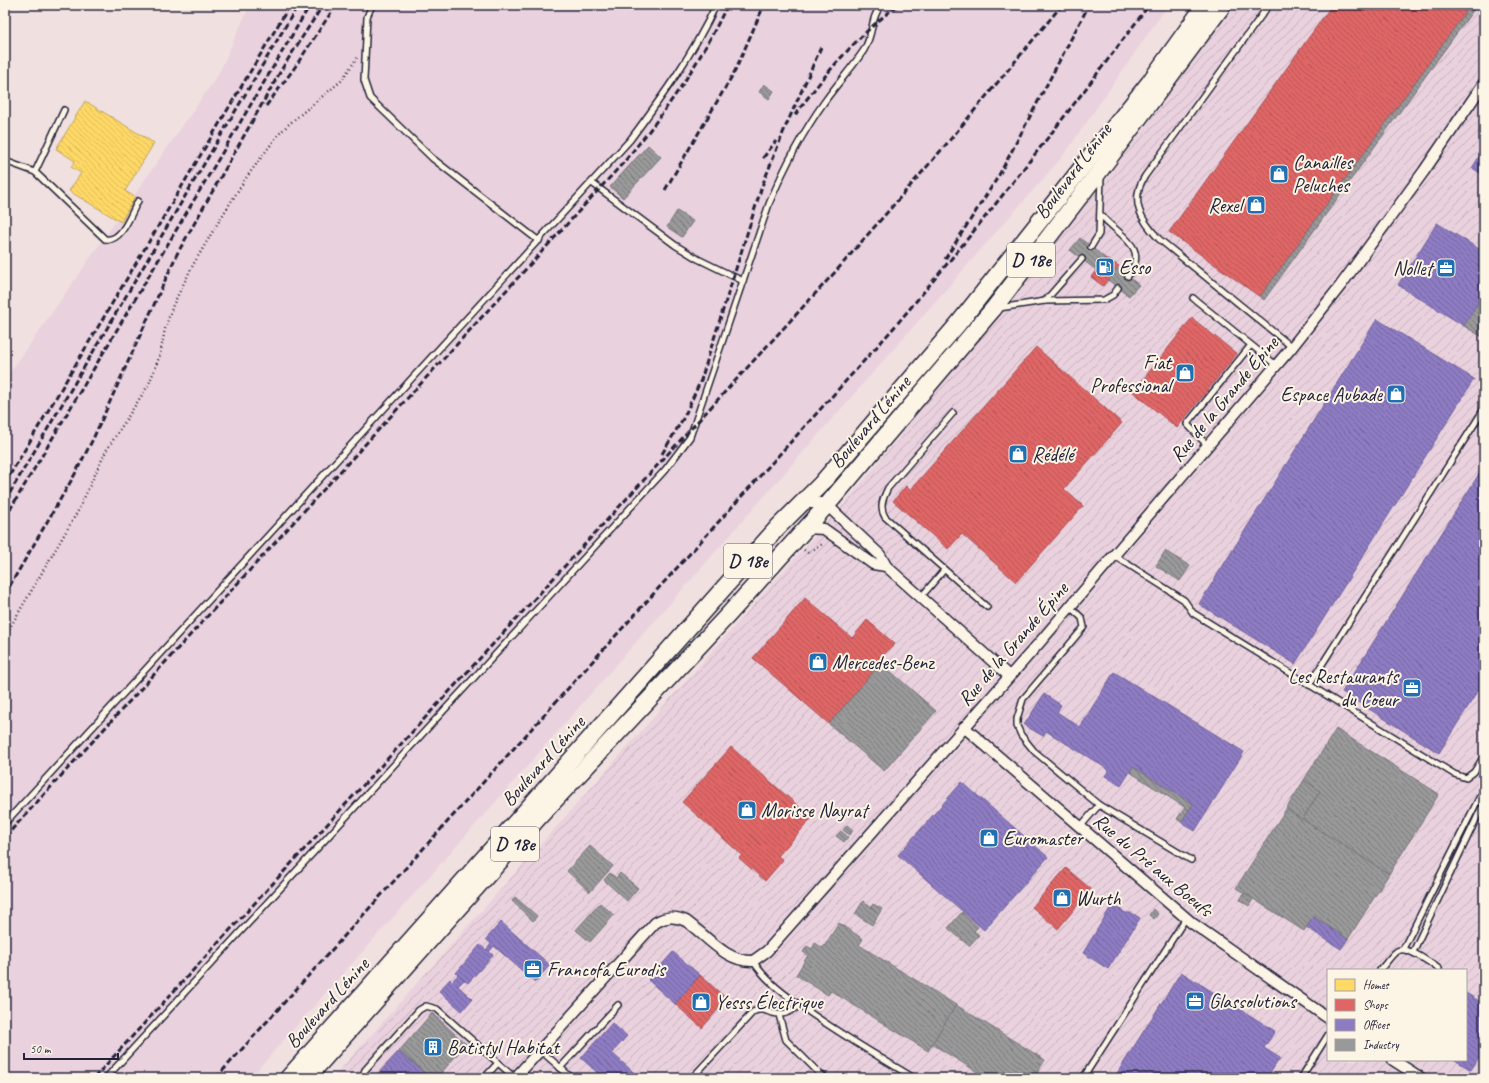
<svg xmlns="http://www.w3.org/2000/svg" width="1489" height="1083" viewBox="0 0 1489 1083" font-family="Caveat,sans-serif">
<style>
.built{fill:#e9d1dd}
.industrial{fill:url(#industrial-furrows);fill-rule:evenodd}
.homes{fill:url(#homes-back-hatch);stroke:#bda259}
.shops{fill:url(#shops-back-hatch);stroke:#a75259}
.offices{fill:url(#offices-back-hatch);stroke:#6e619a}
.industry{fill:url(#industry-back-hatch);stroke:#75757d}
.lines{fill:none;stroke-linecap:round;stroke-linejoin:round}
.lane-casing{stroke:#22223b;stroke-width:8}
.street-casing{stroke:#22223b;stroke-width:13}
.primary-casing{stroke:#22223b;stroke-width:19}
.path{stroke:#22223b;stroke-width:2.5;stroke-dasharray:1 3;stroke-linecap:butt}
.lane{stroke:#fcf5e5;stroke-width:5}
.street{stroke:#fcf5e5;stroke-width:10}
.primary{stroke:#fcf5e5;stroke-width:16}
.rail{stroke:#22223b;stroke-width:3;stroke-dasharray:6 3;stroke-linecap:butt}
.labels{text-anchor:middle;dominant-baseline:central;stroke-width:4;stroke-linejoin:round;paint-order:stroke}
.shield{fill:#fcf5e5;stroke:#63616e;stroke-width:1}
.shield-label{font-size:19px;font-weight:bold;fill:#22223b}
.poi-label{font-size:20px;fill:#22223b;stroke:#fcf5e5;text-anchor:start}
.street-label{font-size:20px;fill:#22223b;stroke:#fcf5e5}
</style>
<defs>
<pattern id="industrial-furrows" width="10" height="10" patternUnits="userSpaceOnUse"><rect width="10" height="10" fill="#e9d1dd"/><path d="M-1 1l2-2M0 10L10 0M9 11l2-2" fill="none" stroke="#c8b3bf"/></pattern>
<pattern id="homes-back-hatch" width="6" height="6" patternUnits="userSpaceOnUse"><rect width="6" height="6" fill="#ffd966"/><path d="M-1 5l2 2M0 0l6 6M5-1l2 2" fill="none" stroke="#daba59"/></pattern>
<pattern id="shops-back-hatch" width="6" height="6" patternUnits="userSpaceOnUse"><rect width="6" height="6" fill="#e06666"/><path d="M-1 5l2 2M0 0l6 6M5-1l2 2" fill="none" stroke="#b55455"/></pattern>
<pattern id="offices-back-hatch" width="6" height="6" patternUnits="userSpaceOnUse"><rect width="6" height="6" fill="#8e7cc3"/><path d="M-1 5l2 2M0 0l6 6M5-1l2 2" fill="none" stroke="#7465a0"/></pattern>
<pattern id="industry-back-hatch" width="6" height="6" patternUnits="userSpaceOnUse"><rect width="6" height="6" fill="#999"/><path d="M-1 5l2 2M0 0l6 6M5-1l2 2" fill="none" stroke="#7c7c7e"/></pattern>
</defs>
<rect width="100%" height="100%" fill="#f1e0e0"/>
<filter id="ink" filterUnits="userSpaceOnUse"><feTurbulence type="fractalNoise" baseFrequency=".025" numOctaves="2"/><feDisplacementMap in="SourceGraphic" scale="8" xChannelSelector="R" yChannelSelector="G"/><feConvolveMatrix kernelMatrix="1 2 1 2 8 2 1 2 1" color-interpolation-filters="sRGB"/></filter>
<g filter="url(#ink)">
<polygon class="built" points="250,5 1168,5 1063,156 500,797 250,1078 5,1078 5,380 218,75"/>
<path class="industrial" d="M1235,5H1484V1078H333L862,483L1114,169ZM1328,970H1466V1060H1328Z"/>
<polygon class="homes" points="85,101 154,143 125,191 135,197 121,222 69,191 81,173 71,167 75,161 56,149"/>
<g class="shops">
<polygon points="1332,5 1471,5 1260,297 1169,232"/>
<polygon points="1105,258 1119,266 1103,286 1091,277"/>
<polygon points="1192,318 1237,354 1177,428 1133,392"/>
<polygon points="1036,347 1122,423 1064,489 1083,506 1016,582 962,534 948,549 893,501 906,486 910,490"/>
<polygon points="805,598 852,638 867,620 895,644 878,660 881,663 829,724 753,658"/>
<polygon points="731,747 812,818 778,856 783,860 765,881 739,858 742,855 682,802"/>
<polygon points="1066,868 1091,889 1058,929 1032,907"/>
<polygon points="700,975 727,999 702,1028 675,1004"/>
</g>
<g class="offices">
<polygon points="1484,149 1484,175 1472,168"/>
<polygon points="1437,223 1484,252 1484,293 1464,326 1398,285"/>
<polygon points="1377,319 1474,379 1295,664 1199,604"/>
<polygon points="1484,466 1484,681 1439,753 1342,692"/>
<polygon points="1114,672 1244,752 1195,831 1181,822 1193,804 1133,767 1121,786 1105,776 1109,770 1046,731 1043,736 1024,725 1044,694 1061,705 1057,712 1080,727"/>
<polygon points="962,782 1048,857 984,930 898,855"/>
<polygon points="1112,905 1126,913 1132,913 1140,918 1108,969 1083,953"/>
<polygon points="1313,916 1348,939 1341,949 1306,927"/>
<polygon points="501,922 550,965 535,982 494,946 489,952 493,955 468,983 464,980 458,986 472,999 462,1011 439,991 450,979 452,981 458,975 456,973 480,945 486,950 491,944 486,939"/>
<polygon points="673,952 700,975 675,1004 648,980"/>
<polygon points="1181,972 1275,1031 1264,1048 1280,1058 1267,1078 1114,1078"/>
<polygon points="1466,993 1484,1004 1484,1049 1471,1070 1455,1060 1466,1060"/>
<polygon points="612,1023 627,1036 612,1053 640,1078 603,1078 581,1058"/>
<polygon points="399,1051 431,1078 374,1078"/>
</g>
<g class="industry">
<polygon points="1471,5 1477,5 1264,300 1260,297"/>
<polygon points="764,84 774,91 769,99 759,92"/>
<polygon points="648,145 661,157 623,198 610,187"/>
<polygon points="677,211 693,221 682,237 667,227"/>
<polygon points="1080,238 1105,258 1096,270 1070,250"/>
<polygon points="1117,268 1139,285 1129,296 1108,280"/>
<polygon points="1484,293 1484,338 1464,326"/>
<polygon points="1165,551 1190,566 1180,581 1156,566"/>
<polygon points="881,663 936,711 884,771 829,724"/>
<polygon points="1336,729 1439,794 1389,874 1302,820 1320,791 1304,780"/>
<polygon points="1133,767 1193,804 1189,810 1130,772"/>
<polygon points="1304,780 1320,791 1302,820 1286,809"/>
<polygon points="1185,807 1189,810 1181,822 1177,819"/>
<polygon points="1286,809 1389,874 1348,939 1313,916 1304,931 1236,888"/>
<polygon points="847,825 853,830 850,835 843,830"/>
<polygon points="841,831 848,837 844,842 836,836"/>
<polygon points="590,846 613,866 590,892 567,871"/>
<polygon points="610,873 616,878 620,873 638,888 627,901 604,880"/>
<polygon points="1244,893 1253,899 1249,906 1240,900"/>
<polygon points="515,897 537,916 533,921 512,901"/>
<polygon points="863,901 871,907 873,904 882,909 872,925 855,914"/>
<polygon points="600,903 614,915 590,942 576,930"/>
<polygon points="1153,909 1158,914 1154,919 1149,915"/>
<polygon points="962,912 978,927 974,931 979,935 969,946 948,928"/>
<polygon points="839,923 863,939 859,945 956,1005 928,1051 831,991 828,995 796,975 808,955 803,952 807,946 812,949 815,943 823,948"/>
<polygon points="956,1005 1045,1060 1034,1078 987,1078 932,1044"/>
<polygon points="432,1013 466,1044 437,1078 431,1078 399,1051"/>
</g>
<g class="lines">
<defs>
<g id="lane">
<polyline points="372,5 367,17 364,80 370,98 432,158 539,241"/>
<path d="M1269,5L1145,176C1129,201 1141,220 1159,239L1292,347"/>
<path d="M5,161L35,172L105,239C122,243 131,213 138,201"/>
<polyline points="35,172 64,110"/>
<polyline points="592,183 675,245 698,259 743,281"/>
<path d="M1101,215C1117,235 1151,246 1128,276"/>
<polyline points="1091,247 1099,234 1101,177"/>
<polyline points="1193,298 1276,365"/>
<polyline points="1045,301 1104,300 1113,295 1118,288"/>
<polyline points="999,308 1045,301 1082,259"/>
<path d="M953,413L888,488C883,498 879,507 885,517L987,607"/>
<polyline points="1208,446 1187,424 1251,345"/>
<polyline points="1115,556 1184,600 1193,613 1454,774 1466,778 1474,772 1484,756"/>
<polyline points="921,597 944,570"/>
<polyline points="1070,607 1082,618 1084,627 1023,699 1017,719 1017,726 1021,735 1034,751 1099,805 1191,860"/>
<polyline points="1309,685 1484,409"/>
<path d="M5,823L630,140C662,97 693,54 716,5"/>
<polyline points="1080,827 1099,805"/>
<polyline points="1403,949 1479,798 1484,794"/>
<polyline points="1413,952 1481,809 1484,806"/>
<path d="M753,961C766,981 783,993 802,1007C838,1033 876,1055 914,1078"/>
<path d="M1380,970C1385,965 1391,955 1397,951C1407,945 1430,963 1439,969"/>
<polyline points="779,1015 786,1040 820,1074 826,1078"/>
<polyline points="540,1050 572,1078"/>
<polyline points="560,1068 618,1005"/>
<path d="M106,1078L665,470L690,437L769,204C784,168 802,133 825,101C837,84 852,68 864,50C874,33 870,19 881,5"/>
<polyline points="362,1078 365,1070 419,1010 426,1006 437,1009 515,1078"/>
<polyline points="484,1078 498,1063"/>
<path d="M692,1078L753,1012C768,1003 774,1026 800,1005"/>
<polyline points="1083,1078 1186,918"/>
<polyline points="1301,1078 1328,1035"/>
</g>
<g id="street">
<polyline points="800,507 808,503 822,503 827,505 880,555 886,566 1009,676"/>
<polyline points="806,528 824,529 873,564 886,566"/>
<polyline points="964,727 1192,923 1328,1018"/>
<polyline points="1393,1060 1421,1078"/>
<path d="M515,1078L655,923C666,916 675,916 686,921C707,936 726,962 753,961L767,951L1040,642L1292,347L1341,285L1424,171L1484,83"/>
</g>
<g id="primary">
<polyline points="288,1078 778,527 821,484 958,324 1149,83 1205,5"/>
<polyline points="307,1078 540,816 728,615 827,505 994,308 1101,169 1223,5"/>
</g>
</defs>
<use href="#lane" class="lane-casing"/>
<use href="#street" class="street-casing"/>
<use href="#primary" class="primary-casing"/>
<g class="path">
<polyline points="804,550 808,553 824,543"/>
<polyline points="5,636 78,511 106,451 149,384 160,355 165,329 173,305 193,265 219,221 246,178 278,135 289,124 341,81 357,58"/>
</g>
<use href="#lane" class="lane"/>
<use href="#street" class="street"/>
<use href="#primary" class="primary"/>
<g class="rail">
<polyline points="266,106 293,70 336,5"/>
<path d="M795,115C825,74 857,36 898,5"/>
<polyline points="763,158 776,141"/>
<polyline points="665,190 735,71 764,5"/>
<polyline points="945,259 998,177 1089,5"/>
<polyline points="662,454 684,417 701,380 762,186 785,128 822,45"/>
<polyline points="5,483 290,5"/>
<polyline points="5,501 298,5"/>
<polyline points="5,518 310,5"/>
<polyline points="5,594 75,474 93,439 177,254 283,67 323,5"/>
<path d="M5,837L624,162C664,114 701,62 727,5"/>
<polyline points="94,1078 837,270 944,147 1062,5"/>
<path d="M216,1078L891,331C981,225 1066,116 1149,5"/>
</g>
</g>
</g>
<defs>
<symbol id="shop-square" viewBox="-11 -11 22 22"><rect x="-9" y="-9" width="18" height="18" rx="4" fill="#1f6fb2" stroke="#fcf5e5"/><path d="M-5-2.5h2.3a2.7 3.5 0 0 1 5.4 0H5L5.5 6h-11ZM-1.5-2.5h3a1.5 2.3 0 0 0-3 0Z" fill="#fff"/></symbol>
<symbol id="fuel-square" viewBox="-11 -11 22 22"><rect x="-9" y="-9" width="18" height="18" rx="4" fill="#1f6fb2" stroke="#fcf5e5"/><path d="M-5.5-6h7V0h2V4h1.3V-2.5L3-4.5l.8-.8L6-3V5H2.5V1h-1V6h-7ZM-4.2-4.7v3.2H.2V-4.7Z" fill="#fff"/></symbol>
<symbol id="office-square" viewBox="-11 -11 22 22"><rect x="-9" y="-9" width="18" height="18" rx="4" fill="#1f6fb2" stroke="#fcf5e5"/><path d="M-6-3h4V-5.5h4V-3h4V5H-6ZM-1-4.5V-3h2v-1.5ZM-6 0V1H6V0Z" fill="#fff"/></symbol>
<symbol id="building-square" viewBox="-11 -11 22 22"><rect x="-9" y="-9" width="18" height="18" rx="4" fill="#1f6fb2" stroke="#fcf5e5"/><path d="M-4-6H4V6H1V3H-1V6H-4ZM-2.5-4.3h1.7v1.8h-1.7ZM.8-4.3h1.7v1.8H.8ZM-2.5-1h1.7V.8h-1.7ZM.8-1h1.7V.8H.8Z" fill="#fff"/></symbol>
</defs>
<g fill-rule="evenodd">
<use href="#shop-square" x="1268" y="163" width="22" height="22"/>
<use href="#shop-square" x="1245" y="194" width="22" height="22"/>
<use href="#fuel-square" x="1094" y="256" width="22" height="22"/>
<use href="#office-square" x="1435" y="257" width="22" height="22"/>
<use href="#shop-square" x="1174" y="362" width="22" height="22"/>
<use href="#shop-square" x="1385" y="383" width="22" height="22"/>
<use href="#shop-square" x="1007" y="443" width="22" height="22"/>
<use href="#shop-square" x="807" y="651" width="22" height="22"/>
<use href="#office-square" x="1401" y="677" width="22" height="22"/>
<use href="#shop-square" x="736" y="799" width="22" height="22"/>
<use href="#shop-square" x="978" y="827" width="22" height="22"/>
<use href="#shop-square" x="1051" y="887" width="22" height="22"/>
<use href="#office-square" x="522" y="958" width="22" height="22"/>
<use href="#office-square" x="1184" y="990" width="22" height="22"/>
<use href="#shop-square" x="690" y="991" width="22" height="22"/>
<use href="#building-square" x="422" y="1036" width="22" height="22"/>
</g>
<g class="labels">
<g class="shield">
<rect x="1007" y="243" width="48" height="34" rx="3"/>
<rect x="724" y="544" width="48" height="34" rx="3"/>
<rect x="491" y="827" width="48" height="34" rx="3"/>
</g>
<g class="shield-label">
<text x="1031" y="260">D 18e</text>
<text x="748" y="561">D 18e</text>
<text x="515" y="844">D 18e</text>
</g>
<g class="poi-label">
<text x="1293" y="162">Canailles<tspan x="1293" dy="23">Peluches</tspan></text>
<text x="1242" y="205" text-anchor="end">Rexel</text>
<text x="1119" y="267">Esso</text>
<text x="1432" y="268" text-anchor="end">Nollet</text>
<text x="1171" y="362" text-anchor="end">Fiat<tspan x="1171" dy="23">Professional</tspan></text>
<text x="1382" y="394" text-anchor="end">Espace Aubade</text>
<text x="1032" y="454">Rédélé</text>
<text x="832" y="662">Mercedes-Benz</text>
<text x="1398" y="676" text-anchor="end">Les Restaurants<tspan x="1398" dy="23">du Coeur</tspan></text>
<text x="761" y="810">Morisse Nayrat</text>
<text x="1003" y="838">Euromaster</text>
<text x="1076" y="898">Wurth</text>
<text x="547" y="969">Francofa Eurodis</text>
<text x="1209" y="1001">Glassolutions</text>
<text x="715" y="1002">Yesss Électrique</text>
<text x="447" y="1047">Batistyl Habitat</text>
</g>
<g class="street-label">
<text transform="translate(1073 171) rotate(-53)">Boulevard Lénine</text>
<text transform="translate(1224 399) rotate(-50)">Rue de la Grande Épine</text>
<text transform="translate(870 422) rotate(-50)">Boulevard Lénine</text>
<text transform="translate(1013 644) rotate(-49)">Rue de la Grande Épine</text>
<text transform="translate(543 761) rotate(-48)">Boulevard Lénine</text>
<text transform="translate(1153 865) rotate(40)">Rue du Pré aux Boeufs</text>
<text transform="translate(327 1003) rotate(-48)">Boulevard Lénine</text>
</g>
</g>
<rect width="1489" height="1083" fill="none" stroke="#fcf5e5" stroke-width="20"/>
<rect x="10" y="10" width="1469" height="1063" fill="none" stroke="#22223b" stroke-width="1.5" filter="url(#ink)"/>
<rect x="1327" y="969" width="140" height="92" fill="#fcf5e5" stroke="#a5a1a1"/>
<rect x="1335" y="979" width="20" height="12" fill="#ffd966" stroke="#a5a1a1"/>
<text x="1363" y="989" font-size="12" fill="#22223b">Homes</text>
<rect x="1335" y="999" width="20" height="12" fill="#e06666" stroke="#a5a1a1"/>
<text x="1363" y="1009" font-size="12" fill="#22223b">Shops</text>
<rect x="1335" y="1019" width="20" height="12" fill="#8e7cc3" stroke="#a5a1a1"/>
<text x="1363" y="1029" font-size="12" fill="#22223b">Offices</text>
<rect x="1335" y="1039" width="20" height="12" fill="#999999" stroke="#a5a1a1"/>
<text x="1363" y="1049" font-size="12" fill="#22223b">Industry</text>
<path d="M24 1053v6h94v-6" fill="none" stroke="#22223b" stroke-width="2"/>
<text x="30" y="1053" font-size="12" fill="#22223b" stroke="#fcf5e5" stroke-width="3" paint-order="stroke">50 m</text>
</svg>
